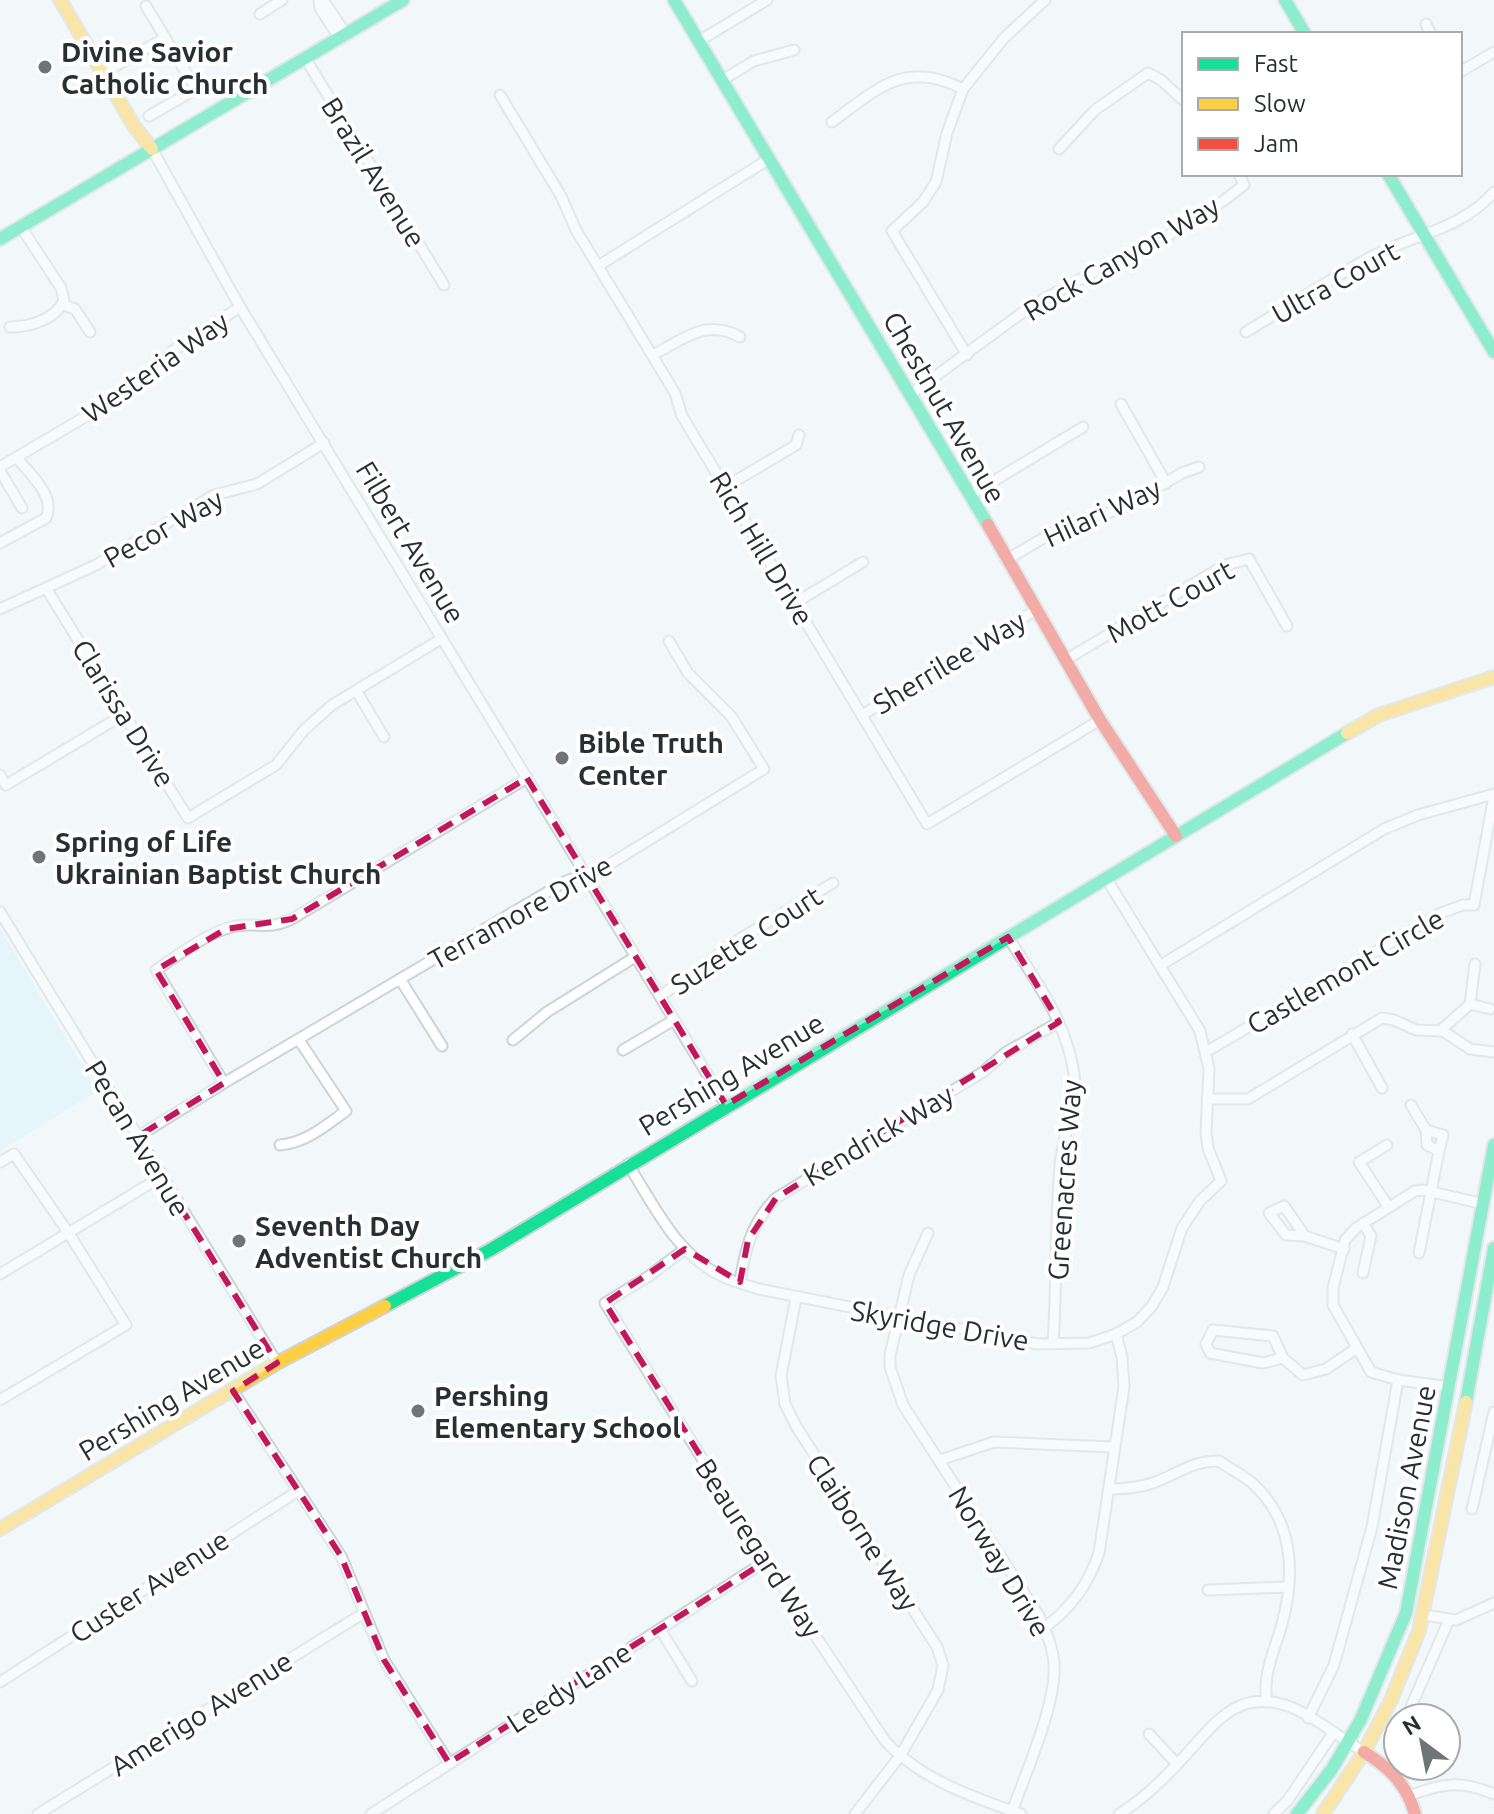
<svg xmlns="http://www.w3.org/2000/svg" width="1494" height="1814" viewBox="0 0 1494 1814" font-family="Ubuntu,sans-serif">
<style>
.green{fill:#d5f2fb}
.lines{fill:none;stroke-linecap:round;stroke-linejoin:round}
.street-casing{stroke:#cdd4d6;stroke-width:13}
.fast-casing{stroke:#cdd4d6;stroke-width:16}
.slow-casing{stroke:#cdd4d6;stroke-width:16}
.jam-casing{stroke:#cdd4d6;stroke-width:16}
.street{stroke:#fdfefe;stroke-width:9}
.fast{stroke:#16e098;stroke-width:12}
.slow{stroke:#ffcf43;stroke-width:12}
.jam{stroke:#f24e42;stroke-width:12}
.marked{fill:none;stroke:#c2185b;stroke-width:6;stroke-dasharray:16 10;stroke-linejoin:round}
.poi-dot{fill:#6f7577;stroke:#fff;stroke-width:3}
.labels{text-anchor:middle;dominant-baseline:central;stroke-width:8;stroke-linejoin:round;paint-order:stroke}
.poi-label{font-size:28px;font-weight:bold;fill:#282f31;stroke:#fff;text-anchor:start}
.street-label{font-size:28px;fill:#282f31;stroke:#fff}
</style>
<rect width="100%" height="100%" fill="#f2f8fa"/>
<polygon class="green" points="0,929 98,1091 0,1151"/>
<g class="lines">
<defs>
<g id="street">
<polyline points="319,0 320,8 339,38"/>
<polyline points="323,0 346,34"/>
<polyline points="146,6 196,89 149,116"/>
<polyline points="260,14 282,0"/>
<polyline points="1426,24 1431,34"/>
<polyline points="699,41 767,0"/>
<polyline points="305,58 444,285"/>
<polyline points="1460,72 1494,52"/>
<polyline points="103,73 165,38"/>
<polyline points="722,80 754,61 794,50"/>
<polyline points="500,95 561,196 576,230 675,393 682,416 927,824 1100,720"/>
<path d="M832,122C877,89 905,59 963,89"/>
<polyline points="152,149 240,307 726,1105"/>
<polyline points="1059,149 1095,110 1148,73 1161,80 1184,101"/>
<polyline points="598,266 769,159"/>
<polyline points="63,305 75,309 90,332"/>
<path d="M10,327C28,327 56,320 64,300L61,288L21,227"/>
<path d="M1246,332C1287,307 1327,281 1369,258C1411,235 1461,230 1494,192"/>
<path d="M653,355C684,339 706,318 740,337"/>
<polyline points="967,355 892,231 923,202 936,182 947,133 963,89 1004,38 1045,0"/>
<polyline points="911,394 1030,307 1086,276 1147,249 1223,201 1244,185 1239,174"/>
<polyline points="1121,404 1166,483"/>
<polyline points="0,467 139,385 171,352 240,307"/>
<polyline points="0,471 22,508"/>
<polyline points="725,487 796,445 799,435"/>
<polyline points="969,496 1083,427"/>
<path d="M0,543L46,518C56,496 30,474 17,458"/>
<polyline points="1006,560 1069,523 1119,510 1182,473 1199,467"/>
<polyline points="46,588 188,818 276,765 304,730 332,705 441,639"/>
<polyline points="795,603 863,562"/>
<polyline points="0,609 96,565 214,495 257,484 324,443"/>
<polyline points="1067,659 1225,565 1249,559 1287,626"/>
<polyline points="357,692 384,737"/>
<polyline points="862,715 1036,610"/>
<polyline points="0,775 6,785 123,715"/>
<polyline points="0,912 277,1363"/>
<path d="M1008,937C1035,980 1067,1022 1074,1074C1077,1103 1063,1136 1060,1165C1055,1225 1057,1284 1053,1343"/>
<polyline points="1161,965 1384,829 1418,815 1494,794"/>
<polyline points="400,979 442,1046"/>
<polyline points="660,996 709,963 728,946 833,883"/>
<polyline points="1470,1004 1490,1009"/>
<polyline points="1440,1031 1470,1004 1475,964"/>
<polyline points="1352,1034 1382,1088"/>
<polyline points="513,1040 547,1012 635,957"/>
<polyline points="623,1050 674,1020"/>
<polyline points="1206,1052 1441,913 1463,905 1474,905 1494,796"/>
<path d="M224,1083L156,970C180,954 207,932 236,926C260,922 266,931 292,919L527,778"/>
<polyline points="1207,1099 1248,1099 1382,1018 1394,1020 1416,1030 1443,1031 1470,1049 1494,1052"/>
<polyline points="1411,1105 1426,1130"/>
<polyline points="137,1137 224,1083 566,881 605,867 764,769 731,716 688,673 669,641"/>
<path d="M280,1145C306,1143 325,1126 346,1111L299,1040"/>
<polyline points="1387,1145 1359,1162 1388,1206"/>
<polyline points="0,1162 14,1154 68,1232 126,1325 0,1400"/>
<path d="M628,1164C654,1206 677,1255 723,1277C734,1282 747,1285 759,1289L1038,1344L1089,1343L1116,1334L1137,1322L1152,1306L1163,1287L1182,1228L1200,1201L1221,1181L1208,1148L1206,1133L1209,1069L1200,1031L1106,878"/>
<path d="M928,1233L909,1275L890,1355V1367L903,1405L1039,1616C1046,1632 1053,1647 1054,1664C1057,1703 1025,1775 1011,1814"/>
<polyline points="1305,1236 1286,1235 1269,1213 1284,1206 1305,1236 1344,1249"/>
<path d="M685,1249L649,1276L605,1303L766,1561L885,1741C922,1780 972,1797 1021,1814"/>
<polyline points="1419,1253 1439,1151 1427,1145 1426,1130 1443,1135 1439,1151"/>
<polyline points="1363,1273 1371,1236 1363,1223"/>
<polyline points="0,1274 161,1177"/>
<path d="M740,1282C745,1249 752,1222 776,1198L983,1072L1005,1053L1059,1022"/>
<polyline points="796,1298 781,1376 785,1404 796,1426 937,1647 943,1665 938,1690 900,1756 855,1814"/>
<polyline points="1283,1358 1263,1363 1210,1353 1206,1344 1213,1330 1273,1336 1283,1358 1303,1375 1326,1369 1357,1348"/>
<polyline points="1450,1387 1398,1380 1371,1372 1333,1305 1333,1288 1345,1240 1356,1228 1415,1191 1423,1190 1484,1204"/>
<polyline points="233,1391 341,1556 384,1660 449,1763"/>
<polyline points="940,1460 994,1442 1114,1447"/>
<path d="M1109,1489C1125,1489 1138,1488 1153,1483C1178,1474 1191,1461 1219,1461C1230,1469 1241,1474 1251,1482C1293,1518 1296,1572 1282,1624C1275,1650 1262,1674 1267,1702"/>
<polyline points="1472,1509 1494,1412"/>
<polyline points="1208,1590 1288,1587"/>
<polyline points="1424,1615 1456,1620 1494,1603"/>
<path d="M1044,1628C1071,1608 1088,1585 1099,1553L1124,1387L1122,1357L1116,1334"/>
<polyline points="660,1629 692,1681"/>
<polyline points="0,1682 298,1491"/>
<polyline points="1308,1718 1334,1665 1372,1527 1398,1380"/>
<polyline points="1406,1718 1449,1620"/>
<polyline points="1149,1734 1177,1764"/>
<polyline points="1396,1742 1398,1738"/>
<path d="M1409,1796C1442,1783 1461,1780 1494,1794"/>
<polyline points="38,1814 364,1613"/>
<polyline points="371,1814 766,1561"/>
<path d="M1119,1814C1146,1798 1171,1772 1192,1748C1218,1719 1240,1691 1285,1705C1308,1712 1342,1739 1364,1752"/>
<polyline points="1274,1814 1288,1800 1333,1733"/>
</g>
<g id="fast">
<polyline points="674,0 988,525"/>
<polyline points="1285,0 1305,34"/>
<polyline points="1388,174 1494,352"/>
<polyline points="0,239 403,0"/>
<polyline points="385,1306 490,1250 1347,733"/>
<polyline points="1466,1402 1494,1248"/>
<polyline points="1297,1814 1332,1769 1361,1719 1406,1613 1494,1145"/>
</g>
<g id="slow">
<polyline points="60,0 134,126 152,149"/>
<polyline points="1347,733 1379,715 1494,677"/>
<polyline points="0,1529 277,1363 385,1306"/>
<polyline points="1323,1814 1364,1752 1391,1700 1419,1631 1466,1402"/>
</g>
<g id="jam">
<polyline points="988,525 1100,720 1176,836"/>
<path d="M1364,1752C1390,1768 1407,1785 1415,1814"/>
</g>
</defs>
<use href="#street" class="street-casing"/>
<use href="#fast" class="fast-casing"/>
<use href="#slow" class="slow-casing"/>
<use href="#jam" class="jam-casing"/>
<use href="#street" class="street"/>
<use href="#fast" class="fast"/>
<use href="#slow" class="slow"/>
<use href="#jam" class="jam"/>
</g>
<path d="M0 0H1494V1814H0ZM527,778L726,1105L1008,937L1059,1022L776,1198L748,1240L740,1282L685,1249L605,1303L766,1561L449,1763L384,1660L341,1556L233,1391L277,1363L137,1137L224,1083L156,970L226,929L292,919Z" fill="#f2f8fa" fill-opacity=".55" fill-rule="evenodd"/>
<path class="marked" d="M527,778L726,1105L1008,937L1059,1022L776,1198L748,1240L740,1282L685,1249L605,1303L766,1561L449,1763L384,1660L341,1556L233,1391L277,1363L137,1137L224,1083L156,970L226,929L292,919Z"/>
<g class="poi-dot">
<circle cx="45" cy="67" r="8"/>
<circle cx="562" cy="758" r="8"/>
<circle cx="39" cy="857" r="8"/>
<circle cx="239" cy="1241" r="8"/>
<circle cx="418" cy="1411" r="8"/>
</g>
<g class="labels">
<g class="poi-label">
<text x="61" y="51">Divine Savior<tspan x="61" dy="32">Catholic Church</tspan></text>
<text x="578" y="742">Bible Truth<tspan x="578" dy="32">Center</tspan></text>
<text x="55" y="841">Spring of Life<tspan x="55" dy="32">Ukrainian Baptist Church</tspan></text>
<text x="255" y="1225">Seventh Day<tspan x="255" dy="32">Adventist Church</tspan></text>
<text x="434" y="1395">Pershing<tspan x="434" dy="32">Elementary School</tspan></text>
</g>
<g class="street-label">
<text transform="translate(374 172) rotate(58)">Brazil Avenue</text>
<text transform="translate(1121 258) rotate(-30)">Rock Canyon Way</text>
<text transform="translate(1335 282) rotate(-29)">Ultra Court</text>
<text transform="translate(155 367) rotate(-35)">Westeria Way</text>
<text transform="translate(945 407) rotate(60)">Chestnut Avenue</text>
<text transform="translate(1102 512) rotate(-25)">Hilari Way</text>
<text transform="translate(163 528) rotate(-29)">Pecor Way</text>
<text transform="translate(411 542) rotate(59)">Filbert Avenue</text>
<text transform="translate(762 548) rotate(59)">Rich Hill Drive</text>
<text transform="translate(1170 601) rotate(-29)">Mott Court</text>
<text transform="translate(949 662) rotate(-31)">Sherrilee Way</text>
<text transform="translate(124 713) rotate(58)">Clarissa Drive</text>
<text transform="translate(520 912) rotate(-29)">Terramore Drive</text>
<text transform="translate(746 940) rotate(-33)">Suzette Court</text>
<text transform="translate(1345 971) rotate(-30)">Castlemont Circle</text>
<text transform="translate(731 1074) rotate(-31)">Pershing Avenue</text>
<text transform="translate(878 1135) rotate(-31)">Kendrick Way</text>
<text transform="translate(138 1138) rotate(59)">Pecan Avenue</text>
<text transform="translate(1064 1180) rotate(-86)">Greenacres Way</text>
<text transform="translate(940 1325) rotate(10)">Skyridge Drive</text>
<text transform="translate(171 1399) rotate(-31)">Pershing Avenue</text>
<text transform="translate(1406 1487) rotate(-79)">Madison Avenue</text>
<text transform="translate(863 1532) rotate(57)">Claiborne Way</text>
<text transform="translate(759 1548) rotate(57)">Beauregard Way</text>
<text transform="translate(1000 1561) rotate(59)">Norway Drive</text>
<text transform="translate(149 1586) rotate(-33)">Custer Avenue</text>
<text transform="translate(569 1687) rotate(-33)">Leedy Lane</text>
<text transform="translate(201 1713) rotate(-32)">Amerigo Avenue</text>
</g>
</g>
<rect x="1182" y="32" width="280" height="144" fill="#ffffff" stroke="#a9acad" stroke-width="2"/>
<rect x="1198" y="58" width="40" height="12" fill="#16e098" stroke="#a9acad" stroke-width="2"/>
<text x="1254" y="72" font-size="24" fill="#282f31">Fast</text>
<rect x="1198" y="98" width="40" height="12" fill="#ffcf43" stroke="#a9acad" stroke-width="2"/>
<text x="1254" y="112" font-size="24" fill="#282f31">Slow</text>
<rect x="1198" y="138" width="40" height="12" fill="#f24e42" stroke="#a9acad" stroke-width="2"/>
<text x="1254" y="152" font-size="24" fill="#282f31">Jam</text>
<g transform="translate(1422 1742) rotate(328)"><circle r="38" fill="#ffffff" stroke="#a9acad" stroke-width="2"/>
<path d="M0-6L14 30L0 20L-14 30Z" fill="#6f7577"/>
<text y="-12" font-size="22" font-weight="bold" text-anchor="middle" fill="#282f31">N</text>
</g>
</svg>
